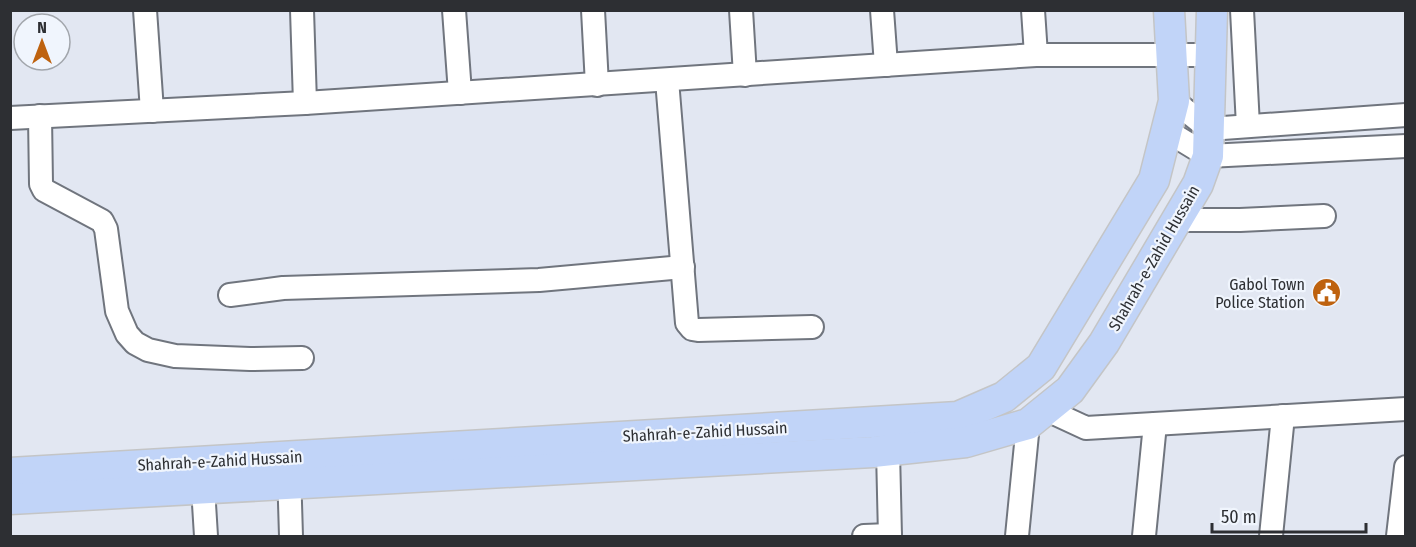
<svg xmlns="http://www.w3.org/2000/svg" width="1416" height="547" viewBox="0 0 1416 547" font-family="'Fira Sans Condensed',sans-serif">
<style>
.lines{fill:none;stroke-linecap:round;stroke-linejoin:round}
.minor-casing{stroke:#70757e;stroke-width:26}
.major-casing{stroke:#c4c5c6;stroke-width:33}
.minor{stroke:#fff;stroke-width:22}
.major{stroke:#c1d4f8;stroke-width:30}
.labels{text-anchor:middle;dominant-baseline:central;stroke-width:4.5;stroke-linejoin:round;paint-order:stroke}
.street-label{font-size:16px;fill:#2d2f33;stroke:#f0f5fd}
.poi-label{font-size:16px;fill:#2d2f33;stroke:#f0f5fd;text-anchor:end}
</style>
<rect width="100%" height="100%" fill="#e2e7f2"/>
<g class="lines">
<defs>
<g id="minor">
<polyline points="145,10 152,111"/>
<polyline points="302,10 305,103"/>
<polyline points="454,10 460,93"/>
<polyline points="593,10 597,85"/>
<polyline points="741,10 745,75"/>
<polyline points="882,10 886,65"/>
<polyline points="1033,10 1036,55"/>
<polyline points="1242,10 1248,126"/>
<polyline points="667,80 687,323 692,329 698,330 812,327"/>
<polyline points="1174,101 1209,129 1406,115"/>
<polyline points="40,116 41,184 44,190 102,221 106,229 117,311 127,334 135,343 148,350 175,356 250,359 302,358"/>
<polyline points="10,118 305,103 1036,55 1212,55"/>
<polyline points="1167,131 1208,156 1406,146"/>
<polyline points="1177,220 1240,220 1324,216"/>
<polyline points="230,295 283,288 539,280 683,267"/>
<polyline points="1045,409 1086,428 1406,409"/>
<polyline points="888,451 890,536"/>
<polyline points="289,470 291,536"/>
<polyline points="202,472 206,536"/>
<polyline points="864,536 890,535"/>
<polyline points="1017,536 1028,424"/>
<polyline points="1144,536 1155,424"/>
<polyline points="1271,536 1283,416"/>
<polyline points="1398,536 1406,467"/>
</g>
<g id="major">
<polyline points="10,473 958,417 1004,397 1041,367 1154,180 1174,101 1169,10"/>
<polyline points="10,499 873,452 966,442 1028,424 1070,390 1104,343 1198,184 1208,156 1212,10"/>
</g>
</defs>
<use href="#minor" class="minor-casing"/>
<use href="#major" class="major-casing"/>
<use href="#minor" class="minor"/>
<use href="#major" class="major"/>
</g>
<defs>
<symbol id="civic-disc" viewBox="-11 -11 22 22"><circle r="9.5" fill="#be620f" stroke="#f0f5fd"/><path d="M-.6-6.5H3V-4.5H.6V-3L4-1V1h2V6H-6V1h2V-1L-.6-3ZM-1.2 2.5V6h2.4V2.5Z" fill="#fff"/></symbol>
</defs>
<g fill-rule="evenodd">
<use href="#civic-disc" x="1310" y="276" width="33" height="33"/>
</g>
<g class="labels">
<g class="street-label">
<text transform="translate(1154 258) rotate(-60)">Shahrah-e-Zahid Hussain</text>
<text transform="translate(705 432) rotate(-3)">Shahrah-e-Zahid Hussain</text>
<text transform="translate(220 461) rotate(-3)">Shahrah-e-Zahid Hussain</text>
</g>
<g class="poi-label">
<text x="1305" y="284">Gabol Town<tspan x="1305" dy="18">Police Station</tspan></text>
</g>
</g>
<rect width="1416" height="547" fill="none" stroke="#2d2f33" stroke-width="24"/>
<g transform="translate(42 42)"><circle r="28" fill="#f0f5fd" stroke="#a2a6ac" stroke-width="1.5"/>
<path d="M0-4.5L10 22L0 15L-10 22Z" fill="#be620f"/>
<text y="-9" font-size="16" font-weight="bold" text-anchor="middle" fill="#2d2f33">N</text>
</g>
<path d="M1212 523v9h154v-9" fill="none" stroke="#2d2f33" stroke-width="3"/>
<text x="1221" y="523" font-size="18" fill="#2d2f33" stroke="#f0f5fd" stroke-width="4.5" paint-order="stroke">50 m</text>
</svg>
